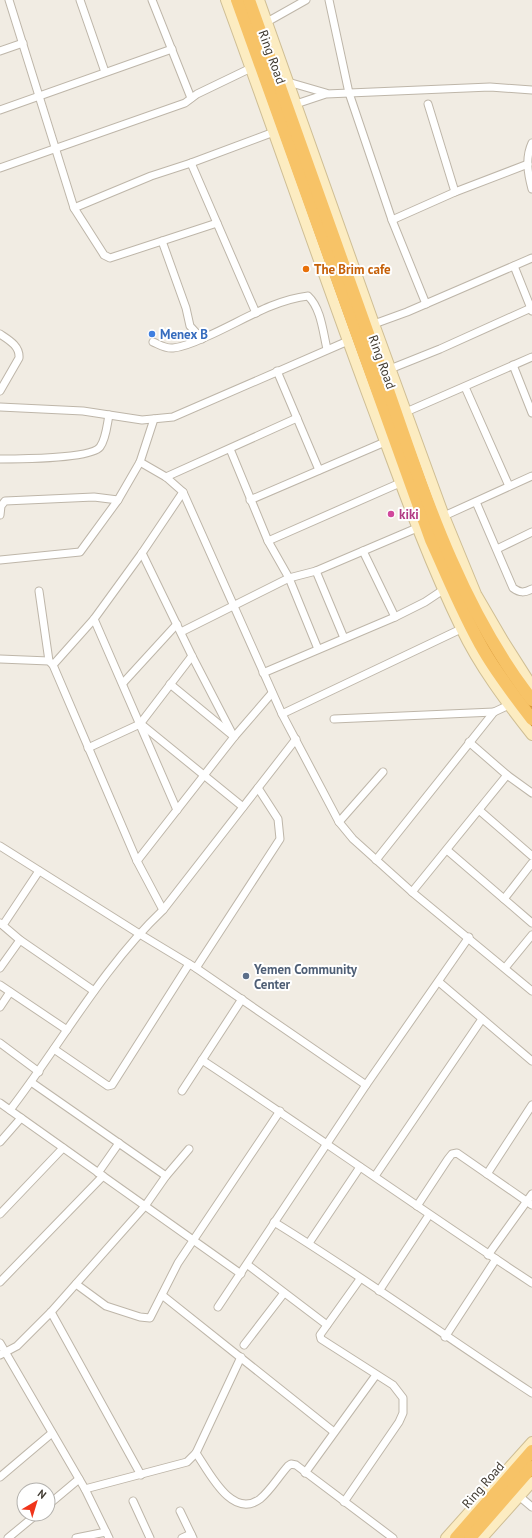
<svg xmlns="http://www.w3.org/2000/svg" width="532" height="1538" viewBox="0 0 532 1538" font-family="'PT Sans',sans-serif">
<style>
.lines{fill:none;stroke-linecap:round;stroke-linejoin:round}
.street-casing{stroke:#beb6a9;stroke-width:9}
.secondary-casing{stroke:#cfbe94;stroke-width:12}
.highway-casing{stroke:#d69738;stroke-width:14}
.street{stroke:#fff;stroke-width:7}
.secondary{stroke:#fcecc1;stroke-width:10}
.highway{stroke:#f7c367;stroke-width:12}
.food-dot{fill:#e8710a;stroke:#fff;stroke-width:1.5}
.shop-dot{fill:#3f7fe0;stroke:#fff;stroke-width:1.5}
.hotel-dot{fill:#d1479c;stroke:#fff;stroke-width:1.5}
.service-dot{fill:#5c6f8a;stroke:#fff;stroke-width:1.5}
.labels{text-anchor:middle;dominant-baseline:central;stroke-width:4;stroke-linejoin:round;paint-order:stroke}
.street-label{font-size:13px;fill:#423c33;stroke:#fff}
.food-label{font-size:13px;font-weight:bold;fill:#c56008;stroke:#fff;text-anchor:start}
.shop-label{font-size:13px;font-weight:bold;fill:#366cbe;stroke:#fff;text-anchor:start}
.hotel-label{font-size:13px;font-weight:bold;fill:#b23c85;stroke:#fff;text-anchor:start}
.service-label{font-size:13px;font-weight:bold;fill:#4e5e75;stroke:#fff;text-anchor:start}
</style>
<rect width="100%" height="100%" fill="#f1ece3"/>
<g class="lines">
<defs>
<g id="street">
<polyline points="9,0 74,208 104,255 110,258 217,223"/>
<polyline points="80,0 105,72"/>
<polyline points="152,0 191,98"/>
<polyline points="329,0 349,93 392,220 426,304"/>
<polyline points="267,22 306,0"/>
<polyline points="0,51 23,43"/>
<polyline points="288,82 326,93"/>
<polyline points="296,104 326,94 490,87 532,90"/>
<polyline points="428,104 455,192"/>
<polyline points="0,110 172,49"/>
<path d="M532,143C525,158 528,174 532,189"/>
<polyline points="191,163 256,313"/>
<polyline points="0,168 185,103 197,94 251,68"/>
<polyline points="74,208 151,176 191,163 274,132"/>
<polyline points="392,220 455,192 528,164"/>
<polyline points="162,241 186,308 190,326 202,339"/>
<polyline points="514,266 532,311"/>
<polyline points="374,324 407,312 532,258"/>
<path d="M0,334C9,340 20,346 19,358L0,391"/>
<path d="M153,342C160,345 166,349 173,348C185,347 197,341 208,336C240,322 273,300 308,296C321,308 323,332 327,349"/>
<polyline points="513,365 532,413"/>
<polyline points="390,369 440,349 531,308"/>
<polyline points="277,371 319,470"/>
<polyline points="465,387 509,486"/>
<polyline points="0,407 83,411 142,420 173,417 348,341"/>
<polyline points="406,412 532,357"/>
<polyline points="230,449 268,541 289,578 318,649"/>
<path d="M0,459C17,459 91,459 100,447C106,439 107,425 109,415"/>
<polyline points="140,462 166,477 183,492 282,714 339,822 353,839 412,892 532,991"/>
<polyline points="166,477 297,418"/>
<polyline points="250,500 385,442"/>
<path d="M476,502L513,588C520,593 524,593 532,589"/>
<polyline points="0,515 1,506 5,501 94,497 118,500"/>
<polyline points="444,516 532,476"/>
<polyline points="268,541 400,483"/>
<polyline points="497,549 532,532"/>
<polyline points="363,551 395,617"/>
<polyline points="142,553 192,656 234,737"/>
<polyline points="0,560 80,552 118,500 140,462 154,419"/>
<polyline points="316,571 344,638"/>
<polyline points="39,591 49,661"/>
<polyline points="94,619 177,810"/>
<polyline points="181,632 289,578 316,571 417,528"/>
<polyline points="0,659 49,661 53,665 137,861 163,910"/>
<polyline points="53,665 94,619 142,553 183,492"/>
<polyline points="263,673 395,617 425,602 443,590"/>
<polyline points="123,683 177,624"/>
<polyline points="170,684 232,735"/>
<polyline points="282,714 461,629"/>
<polyline points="334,719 494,712"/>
<polyline points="141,724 243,807"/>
<polyline points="469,742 507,775 532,793"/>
<polyline points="88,748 140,724 192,656"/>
<polyline points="479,810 532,856"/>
<polyline points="339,822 383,772"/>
<polyline points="0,846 138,933 196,968 366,1085"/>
<polyline points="447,850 532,923"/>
<polyline points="376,860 494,712 509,705"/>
<polyline points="137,861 234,737 272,693"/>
<polyline points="412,892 507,775"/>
<polyline points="504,899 532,863"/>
<polyline points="0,923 20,940 94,991"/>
<polyline points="3,925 39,871"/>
<polyline points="0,968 20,940"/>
<polyline points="196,968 280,839 278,819 258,788"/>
<polyline points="505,968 532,935"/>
<polyline points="439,982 532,1061"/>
<polyline points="0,985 67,1030"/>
<polyline points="0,1007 10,992"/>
<polyline points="0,1043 39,1072"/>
<polyline points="54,1049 108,1086 112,1085 189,964"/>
<path d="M202,1060C313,1133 421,1210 532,1283"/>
<polyline points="31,1082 166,1176"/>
<polyline points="182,1091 242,999"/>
<polyline points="0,1103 241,1274"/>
<path d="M10,1110C61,1044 102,968 163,910L296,739"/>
<polyline points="0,1142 21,1118"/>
<polyline points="98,1173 119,1143"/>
<polyline points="487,1174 532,1105"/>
<polyline points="375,1176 482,1019"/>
<polyline points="417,1206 448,1159 452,1154 457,1153 532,1205"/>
<polyline points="0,1214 63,1148"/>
<path d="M274,1222C362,1276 446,1337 532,1393"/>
<polyline points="309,1243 360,1167"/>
<polyline points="488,1255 532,1194"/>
<polyline points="248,1265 327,1325"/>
<polyline points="0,1282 103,1176"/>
<polyline points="76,1284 106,1306 140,1317 150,1318 178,1263 280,1111"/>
<polyline points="379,1291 429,1215"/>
<polyline points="162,1295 334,1432"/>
<polyline points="218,1307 366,1085 469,937"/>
<polyline points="51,1312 141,1475"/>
<polyline points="445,1337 496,1259"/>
<polyline points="0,1343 85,1489 109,1538"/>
<polyline points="244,1345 284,1293"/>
<polyline points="0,1355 17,1346 51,1312 145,1206 166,1176 189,1149"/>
<path d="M196,1453C209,1472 232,1520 260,1499C270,1491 279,1476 288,1466L291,1464L296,1465L393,1538"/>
<polyline points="305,1473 376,1375"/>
<polyline points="0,1477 52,1433"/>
<polyline points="85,1489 187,1462 196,1453 241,1357"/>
<polyline points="519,1496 532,1507"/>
<polyline points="133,1501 150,1538"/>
<polyline points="344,1502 399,1422 403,1413 403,1398 393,1385 321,1339 320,1335 360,1279"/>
<polyline points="48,1505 79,1479"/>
<polyline points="180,1511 193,1538"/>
<polyline points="8,1538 37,1514"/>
<polyline points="76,1538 106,1532"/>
<polyline points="182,1538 191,1534"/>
</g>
<g id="secondary">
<path d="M226,0C274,131 319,263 367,393C397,473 424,552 461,628C479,666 506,702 532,735"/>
<polyline points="259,0 374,324 444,516 476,594 504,642 532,686"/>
<polyline points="446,1538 532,1442"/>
<polyline points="482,1538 532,1482"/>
</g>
<g id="highway">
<path d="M237,0L431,540C448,577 463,615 484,651C498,675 515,697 532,719"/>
<path d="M249,0C293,123 337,246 381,370C421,484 457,603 532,700"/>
<polyline points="456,1538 532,1451"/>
<polyline points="470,1538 532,1467"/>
</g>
</defs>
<use href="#street" class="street-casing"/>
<use href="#secondary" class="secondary-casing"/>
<use href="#highway" class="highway-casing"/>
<use href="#street" class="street"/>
<use href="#secondary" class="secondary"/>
<use href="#highway" class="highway"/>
</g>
<circle class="food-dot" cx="306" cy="269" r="4"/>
<circle class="shop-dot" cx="152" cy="334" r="4"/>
<circle class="hotel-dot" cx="391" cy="514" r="4"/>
<circle class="service-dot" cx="246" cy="976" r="4"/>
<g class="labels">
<g class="street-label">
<text transform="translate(272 57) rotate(70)">Ring Road</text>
<text transform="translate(382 362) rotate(70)">Ring Road</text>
<text transform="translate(483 1485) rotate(-49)">Ring Road</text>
</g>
<g class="food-label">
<text x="314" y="269">The Brim cafe</text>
</g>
<g class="shop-label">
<text x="160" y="334">Menex B</text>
</g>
<g class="hotel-label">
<text x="399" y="514">kiki</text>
</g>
<g class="service-label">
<text x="254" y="969">Yemen Community<tspan x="254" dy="15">Center</tspan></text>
</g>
</g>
<g transform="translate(36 1502) rotate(38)"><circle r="19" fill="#ffffff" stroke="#b3b1ad"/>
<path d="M0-3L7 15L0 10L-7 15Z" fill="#f0341a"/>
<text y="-6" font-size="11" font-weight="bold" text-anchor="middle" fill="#423c33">N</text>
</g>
</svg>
